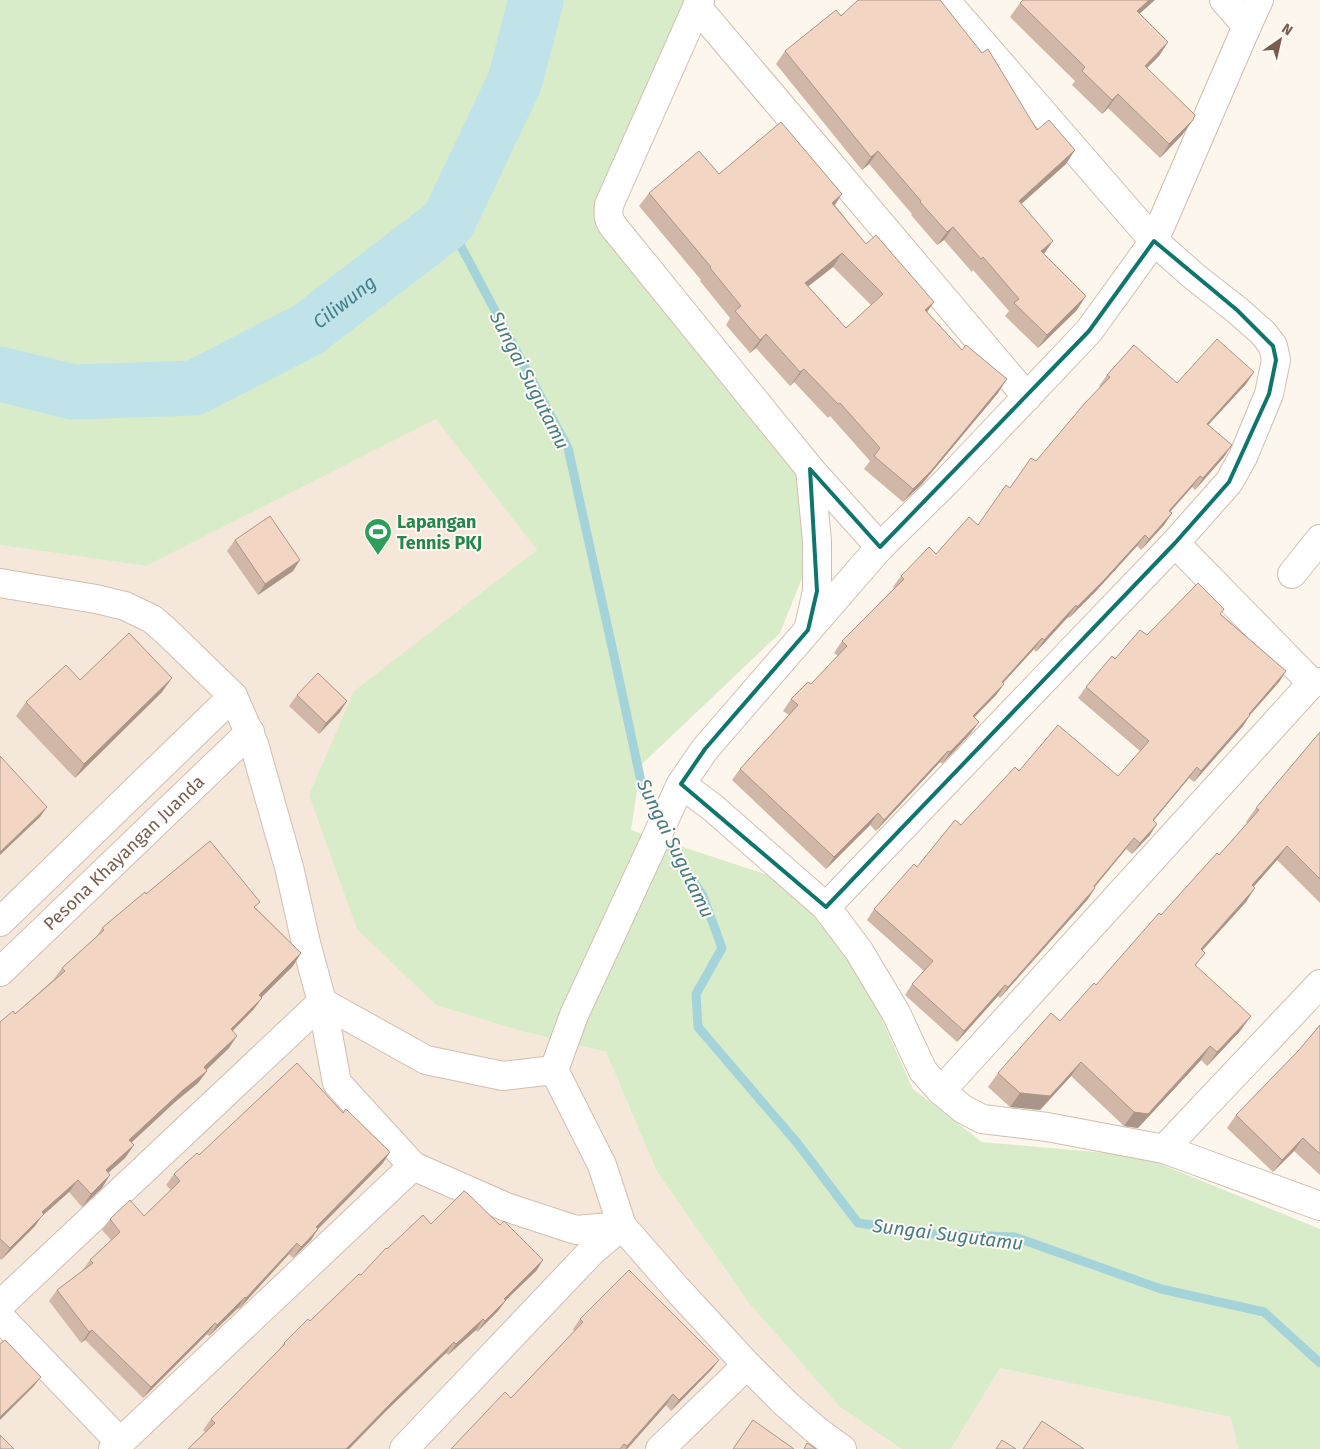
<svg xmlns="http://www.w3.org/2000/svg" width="1320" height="1449" font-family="'Fira Sans',sans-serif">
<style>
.residential{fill:#f5e8da}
.green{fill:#d8ecc9}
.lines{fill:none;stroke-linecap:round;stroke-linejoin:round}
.stream{stroke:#a5d3da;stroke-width:9}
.river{stroke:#bfe3e8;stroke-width:55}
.minor-casing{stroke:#d1beb0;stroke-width:30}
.minor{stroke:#fff;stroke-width:28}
.wall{fill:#d1b7a8;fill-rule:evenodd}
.shaded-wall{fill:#aa9588}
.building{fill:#f3d5c3;stroke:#aa9588;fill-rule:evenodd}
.marked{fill:none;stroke:#0f766e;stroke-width:4;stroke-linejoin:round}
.labels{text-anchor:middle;stroke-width:4;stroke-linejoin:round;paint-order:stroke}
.leisure-label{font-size:18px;font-weight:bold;fill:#27864d;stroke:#fffaf3;text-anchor:start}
.street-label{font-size:18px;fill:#7a5c4d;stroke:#fffaf3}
.water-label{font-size:19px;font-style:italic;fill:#437c86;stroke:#fffaf3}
</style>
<rect width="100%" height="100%" fill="#fdf6ec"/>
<path class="residential" d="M436 418 537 550 354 692 525 1032 606 1052 657 1172 749 1303 840 1407 900 1449H0V545L146 566Z
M1000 1368 1232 1417 1238 1449H951Z"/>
<path class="green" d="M0 0H695L596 223 794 436 815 546 780 633 641 765 631 830 783 880 861 972 913 1089 982 1142 1141 1156 1320 1229V1449H1238L1231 1417 1000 1368 951 1449H901L840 1407 749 1303 657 1172 606 1052 525 1032 436 1005 357 929 309 795 354 691 537 550 436 419 146 566 0 545Z"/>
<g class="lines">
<path class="stream" d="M448 222 568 448 616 665 642 786 658 819
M665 833 673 849 703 896 722 948 696 994 698 1027 798 1144 858 1223 935 1234 1015 1237 1161 1289 1264 1312 1320 1363"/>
<path class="river" id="s1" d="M0 374 73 392 194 388 307 330 448 222 515 81 536 0"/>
<defs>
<g id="minor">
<path d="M700 0 609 205C608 214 608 219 613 226L810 469 880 547"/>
<path d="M1224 0 1247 26"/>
<path d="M697 7 1027 397"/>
<path d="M1175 543 1312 683 1320 682"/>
<path d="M1292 574 1320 539"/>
<path d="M0 583 96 599 125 606 152 619 165 630 233 696 254 744 289 867 306 943 322 1002 337 1083 413 1166 506 1207 576 1230 622 1226"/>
<path d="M809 626 817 591V541L810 469"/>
<path d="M681 784 712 807 826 907 859 951 896 1013 923 1071 941 1091 963 1109 982 1119 1047 1127 1164 1149 1320 1206"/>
<path d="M826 907 1175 543 1229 482 1243 457 1269 394 1276 360 1273 346 1263 333 1237 310 1196 278 1154 241 945 0"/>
<path d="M0 922 233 696"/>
<path id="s2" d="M0 972 250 732"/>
<path d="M322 1002 426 1060 503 1076 554 1070"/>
<path d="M941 1091 1312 683"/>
<path d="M1164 1149 1320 984"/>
<path d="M0 1305 322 1002"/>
<path d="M0 1317 120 1442"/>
<path d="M113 1449 413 1166"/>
<path d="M404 1449 592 1251 622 1226"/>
<path d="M660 1449 747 1365"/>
<path d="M842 1449 816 1430 785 1403 747 1365 677 1289 622 1226 602 1165 554 1070 574 1015 681 784 705 749 880 547 946 482 1089 331 1154 241 1247 26 1259 0"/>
</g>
</defs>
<use href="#minor" class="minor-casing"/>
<use href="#minor" class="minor"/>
</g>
<path class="wall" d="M1020 3 1140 14 1168 42 1159 56 1147 68 1183 134 1160 158 1108 108 1102 114 1072 85 1075 81 1010 17Z
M841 16 1037 130 1075 150 1066 164 1021 204 1044 254 1077 310 1038 348 1005 316 1009 311 973 270 972 272 944 240 937 245 911 215 912 214 869 164 862 170 776 64 785 51Z
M719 174 835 205 866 244 934 302 927 312 998 393 921 485 903 502 864 469 870 461 830 416 828 418 794 382 790 386 756 348 750 353 726 325 730 318 700 281 701 280 639 206 649 193ZM833 267 871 305 846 328 808 286Z
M1254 372 1246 384 1208 425 1224 457 1195 490 1192 487 1170 512 1172 513 1164 525 1141 550 1137 546 1096 591 1069 618 1068 617 1036 652 1034 649 1003 683 1004 684 996 695 974 717 971 733 942 764 940 762 876 831 870 825 826 869 732 780 740 769 789 715 783 711 791 699 811 684 838 656 834 653 842 641 894 588 893 587 901 576 936 554 978 525 1036 461 1100 387 1099 386 1107 375 1177 383Z
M235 540 293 571 258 595 227 551Z
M1221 614 1286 671 1279 682 1250 715 1243 726 1194 782 1189 778 1153 821 1150 835 1132 854 1126 849 1095 887V888L1088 899 1000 998 998 996 957 1042 905 995 912 984 924 971 867 920 874 909 917 867 1019 771 1118 776 1140 751 1078 698 1086 687 1115 659 1147 635Z
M80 680 162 692 75 778 16 716 26 702Z
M297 695 340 712 319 734 289 706Z
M1320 732V903L1277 860 1254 886 1246 902 1202 950 1196 966 1241 1030 1207 1066 1201 1060 1138 1128 1124 1126 1071 1076 1040 1110 1010 1107 988 1087 998 1073 1060 1021 1096 985 1161 915 1219 855 1247 823 1246 822 1256 808Z
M146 894 256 908 301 953 293 966 261 997 262 998 253 1010 233 1031 229 1048 206 1070 207 1071 198 1083 175 1102 131 1143 134 1145 125 1158 108 1173 102 1188 82 1207 69 1192 41 1217 35 1226 1 1260 0 1259V1022L15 1014 53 980 62 968 96 937 102 928Z
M1320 1025V1175L1294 1151 1273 1172 1227 1128 1236 1115 1299 1050Z
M199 1155 383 1163 318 1229 311 1240 293 1258 289 1254 239 1309 238 1308 209 1336 207 1334 143 1398 85 1340 81 1343 49 1301 57 1290 82 1271 90 1260 111 1240 102 1230 110 1219 144 1216 171 1190 166 1185 174 1174Z
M431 1224 500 1225 543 1260 536 1271 506 1300 498 1311 477 1332 476 1330 448 1355 446 1353 385 1412 349 1449H188L205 1432 203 1430 211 1419 277 1352 284 1343 310 1321 361 1275 387 1249Z
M580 1319 719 1360 711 1370 671 1411 666 1405 627 1449H451L511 1398 574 1331 573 1329Z"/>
<path class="shaded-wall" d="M1149 0H1155L1127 25 1137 11Z
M1168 42 1159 56 1135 80 1145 66Z
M1118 94 1108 108 1102 114 1112 100Z
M1193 120 1183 134 1160 158 1169 144Z
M1075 150 1066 164 1010 214 1019 201Z
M878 151 869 164 862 170 871 157Z
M842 194 833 208 832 203Z
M953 227 944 240 937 245 947 232Z
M1053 241 1044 254 1032 265 1041 251Z
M842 253 833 267 796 296 805 283Z
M1086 296 1077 310 1038 348 1047 335Z
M934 302 925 315V310Z
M766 334 756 348 750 353 760 340Z
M804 369 794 382 790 386 800 372Z
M1254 372 1246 384 1199 435 1207 424Z
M1007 379 998 393 921 485 903 502 913 489Z
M1232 445 1224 457 1195 490 1203 478Z
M1200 476 1192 487 1161 522 1169 511Z
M1172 513 1164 525 1141 550 1149 539Z
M1145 535 1137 546 1096 591 1069 618 1077 607Z
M300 560 293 571 258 595 265 584Z
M1076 605 1068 617 1036 652 1044 640Z
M1042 638 1034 649 994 693 1002 682Z
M1286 671 1279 682 1241 725 1249 714Z
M172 678 162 692 75 778 84 764Z
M1004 684 996 695 965 727 973 716Z
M347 701 340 712 319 734 326 723Z
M1250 715 1243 726 1194 782 1201 771Z
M979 722 971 733 942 764 950 752Z
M948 751 940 762 876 831 884 820Z
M1197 767 1189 778 1145 831 1153 820Z
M47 807 40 817 0 855V852Z
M878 813 870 825 826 869 834 857Z
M1157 824 1150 835 1132 854 1140 843Z
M1134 838 1126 849 1086 897 1094 886Z
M1287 846 1277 860 1243 899 1252 885Z
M1095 888 1088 899 1000 998 1008 987Z
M1255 888 1246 902 1191 963 1201 949Z
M301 953 293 966 251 1008 259 995Z
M1005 985 998 996 957 1042 964 1031Z
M262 998 253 1010 222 1041 231 1029Z
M1251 1016 1241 1030 1207 1066 1217 1052Z
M237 1036 229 1048 196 1080 204 1067Z
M1210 1046 1201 1060 1138 1128 1124 1126 1134 1112Z
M1081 1062 1071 1076 1040 1110 1010 1107 1020 1093Z
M207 1071 198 1083 175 1102 120 1153 129 1140 183 1090Z
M1303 1138 1294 1151 1273 1172 1282 1160Z
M134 1145 125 1158 97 1183 106 1170Z
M390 1152 383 1163 309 1238 316 1227Z
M110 1175 102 1188 82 1207 91 1194Z
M78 1180 69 1192 41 1217 35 1226 1 1260 10 1248 42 1212Z
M318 1229 311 1240 293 1258 301 1247Z
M297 1243 289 1254 239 1309 246 1298Z
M543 1260 536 1271 506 1300 498 1311 477 1332 485 1321 504 1299Z
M245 1297 238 1308 209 1336 217 1325Z
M483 1319 476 1330 448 1355 456 1344Z
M215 1323 207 1334 143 1398 151 1387Z
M92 1330 85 1340 81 1343 89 1332Z
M454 1342 446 1353 385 1412 349 1449H346L393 1401Z
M719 1360 711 1370 671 1411 679 1400Z
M41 1377 34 1386 0 1420V1417Z
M673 1394 666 1405 627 1449H625Z"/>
<path class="building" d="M858 0H940L982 53 988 49 1037 130 1049 120 1075 150 1019 201 1053 241 1041 251 1086 296 1047 335 1014 303 1019 299 983 257 981 259 953 227 947 232 920 202 921 201 878 151 871 157 785 51 836 10 841 16Z
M1023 0H1149L1137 11 1168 42 1145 66 1195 115 1193 120 1169 144 1118 94 1112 100 1082 71 1085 67 1020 3Z
M781 122 842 194 832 203 866 244 876 235 934 302 925 310 962 350 966 345 1007 379 931 471 913 489 874 456 880 448 840 403 838 404 804 369 800 372 766 334 760 340 735 311 741 306 710 268 711 267 649 193 699 151 719 174ZM842 253 883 294 846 328 805 283Z
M1217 339 1254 372 1207 424 1232 445 1203 478 1200 476 1169 511 1172 513 1149 539 1145 535 1104 580 1077 607 1076 605 1044 640 1042 638 1002 682 1004 684 973 716 979 722 950 752 948 751 884 820 878 813 834 857 740 769 798 705 791 699 808 682 811 684 847 646 842 641 904 579 901 576 929 547 936 554 969 517 978 525 1006 485 1010 488 1031 458 1036 461 1085 403 1110 377 1107 375 1134 345 1177 383Z
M270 516 300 560 265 584 235 540Z
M1198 583 1224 609 1220 614 1286 671 1249 714 1250 715 1201 771 1197 767 1153 820 1157 824 1140 843 1134 838 1094 886 1095 888 1008 987 1005 985 964 1031 912 984 933 961 874 909 914 864 917 867 955 820 961 825 1015 767 1019 771 1058 725 1118 776 1149 741 1086 687 1112 656 1115 659 1140 630 1147 635Z
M129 633 172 678 84 764 26 702 66 665 80 680Z
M318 673 347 701 326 723 297 695Z
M1320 732V879L1287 846 1252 885 1255 888 1201 949 1205 953 1195 965 1251 1016 1217 1052 1210 1046 1148 1114 1134 1112 1081 1062 1050 1096 1020 1093 998 1073 1051 1013 1060 1021 1094 983 1096 985 1159 913 1161 915 1217 853 1219 855 1259 810 1256 808Z
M0 756 47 807 0 852Z
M210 841 260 902 254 907 301 953 259 995 262 998 231 1029 237 1036 204 1067 207 1071 183 1090 129 1140 134 1145 106 1170 110 1175 91 1194 78 1180 42 1212 44 1214 10 1248 0 1239V1022L13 1011 15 1014 65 971 62 968 104 930 102 928 145 892 146 894Z
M1320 1025V1154L1303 1138 1282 1160 1236 1115 1299 1050Z
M297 1063 343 1113 346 1109 390 1152 316 1227 318 1229 309 1239 301 1247 297 1243 246 1298 245 1297 217 1325 215 1323 151 1387 92 1330 89 1332 57 1290 93 1263 90 1260 120 1232 110 1219 130 1200 144 1216 180 1181 174 1174 197 1153 199 1155Z
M464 1191 467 1193 500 1225 504 1221 543 1260 504 1299 506 1300 485 1321 483 1319 456 1344 454 1342 393 1401 346 1449H188L215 1423 211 1419 285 1344 284 1343 308 1319 310 1321 359 1274 361 1275 386 1248 387 1249 423 1215 431 1224Z
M629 1270 719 1360 679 1400 673 1394 627 1446 624 1444 620 1449H451L505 1392 511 1398 583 1322 580 1319Z
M5 1340 41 1377 0 1417V1344Z
M753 1420 794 1449H733Z
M1042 1421 1084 1449H1023Z
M0 1435 14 1449H0Z
M1002 1440 1016 1449H996Z
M807 1443 816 1449H804Z"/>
<path class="marked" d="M1154 241 1237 310 1273 346 1276 360 1269 394 1229 482 1175 543 826 907 681 784 705 749 808 630 817 591 810 469 880 547 1089 331Z"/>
<defs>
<symbol id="stadium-pin" viewBox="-11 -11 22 30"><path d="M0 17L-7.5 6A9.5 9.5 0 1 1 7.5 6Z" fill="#2e9e5b" stroke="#fffaf3"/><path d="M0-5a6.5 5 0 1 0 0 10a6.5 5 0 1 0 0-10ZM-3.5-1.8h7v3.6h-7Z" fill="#fff"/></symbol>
</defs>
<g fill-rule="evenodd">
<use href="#stadium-pin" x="362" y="516" width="32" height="43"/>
</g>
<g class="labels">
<g class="leisure-label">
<text x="397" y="528">Lapangan<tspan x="397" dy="21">Tennis PKJ</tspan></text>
</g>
<g class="street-label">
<text dy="6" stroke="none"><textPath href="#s2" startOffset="172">Pesona Khayangan Juanda</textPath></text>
</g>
<g class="water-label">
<text dy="7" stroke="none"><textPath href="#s1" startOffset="370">Ciliwung</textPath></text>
<text transform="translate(530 380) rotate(63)" y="7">Sungai Sugutamu</text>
<text transform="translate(676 848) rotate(64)" y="7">Sungai Sugutamu</text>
<text transform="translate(948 1234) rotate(7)" y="7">Sungai Sugutamu</text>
</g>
</g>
<g transform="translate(1280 40) rotate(34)" stroke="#fffaf3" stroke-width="4" paint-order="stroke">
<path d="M0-4L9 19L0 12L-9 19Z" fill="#7a5c4d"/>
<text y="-8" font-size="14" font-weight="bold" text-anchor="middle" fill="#7a5c4d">N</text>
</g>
</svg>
